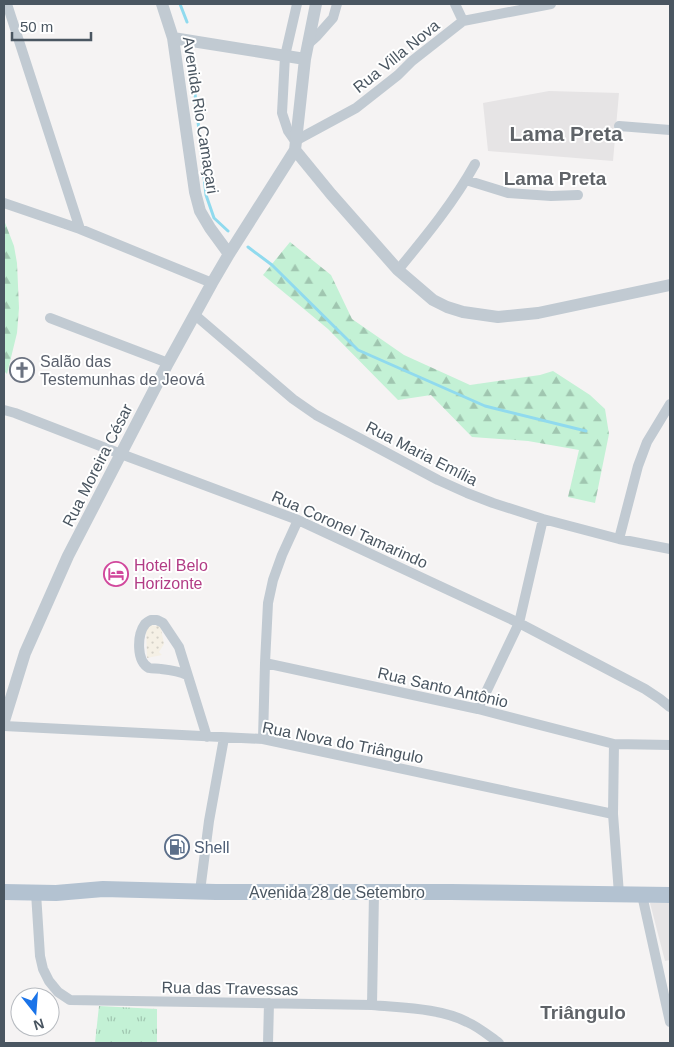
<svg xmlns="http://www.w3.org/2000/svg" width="674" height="1047" font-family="Helvetica,sans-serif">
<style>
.education{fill:#e6e4e5}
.forest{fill:url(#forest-firs)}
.sand{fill:url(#sand-dots)}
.park{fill:url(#park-tufts)}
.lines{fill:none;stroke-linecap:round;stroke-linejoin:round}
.stream{stroke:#90daee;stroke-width:3}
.minor{stroke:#c1cad2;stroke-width:10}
.tertiary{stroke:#c1cad2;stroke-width:12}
.primary{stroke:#b3c2d1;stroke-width:16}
.labels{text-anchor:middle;stroke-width:4;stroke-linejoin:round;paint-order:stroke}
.street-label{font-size:16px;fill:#4a5661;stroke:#fff}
.worship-label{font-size:16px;fill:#5b616d;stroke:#fff;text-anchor:start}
.hotel-label{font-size:16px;fill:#b23c85;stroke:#fff;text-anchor:start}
.service-label{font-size:16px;fill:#4e5e75;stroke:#fff;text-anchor:start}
.quarter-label{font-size:19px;font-weight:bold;fill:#5f6368;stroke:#fff}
.district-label{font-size:21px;font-weight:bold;fill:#5f6368;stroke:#fff}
</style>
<defs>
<pattern id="forest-firs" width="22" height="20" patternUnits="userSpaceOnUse" patternTransform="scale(1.25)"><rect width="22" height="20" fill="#c3f1d5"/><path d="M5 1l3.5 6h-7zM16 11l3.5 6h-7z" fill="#a0c6b0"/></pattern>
<pattern id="sand-dots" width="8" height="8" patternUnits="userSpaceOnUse" patternTransform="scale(1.25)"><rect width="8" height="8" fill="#f5f0e5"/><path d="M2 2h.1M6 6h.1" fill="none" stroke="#d4d0c7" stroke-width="1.8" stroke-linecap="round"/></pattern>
<pattern id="park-tufts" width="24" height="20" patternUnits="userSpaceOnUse" patternTransform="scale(1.25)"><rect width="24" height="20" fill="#c3f1d5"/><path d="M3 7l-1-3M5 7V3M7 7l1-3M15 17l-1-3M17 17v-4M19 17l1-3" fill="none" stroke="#a0c6b0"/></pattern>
</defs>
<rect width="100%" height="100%" fill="#f5f3f3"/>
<path class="education" d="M549 91 619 93 613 161 488 151 483 103Z
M650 903H670V960L665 961Z"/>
<path class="forest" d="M4 220 14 246 17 263 19 308 17 333 7 374 4 371Z
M290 242 331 275 352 319 404 355 470 385 540 375 553 371 590 395 605 409 609 434 595 503 568 497 579 450 528 441 472 437 431 395 398 400 328 329 263 275Z"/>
<path class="sand" d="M149 624 155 626 159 624 161 628 164 644 159 652 162 655 147 658 146 628Z"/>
<path class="park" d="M99 1006 157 1009V1043H95Z"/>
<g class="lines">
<path class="stream" d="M180 4 187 22
M191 57 206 195 214 218 228 231
M248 247 272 265 358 350 485 406 586 431"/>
<path class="minor" d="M7 4 80 229
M297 4 285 56 282 113 288 131 295 141 356 108 398 75 412 61 463 21 551 4
M455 4 463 21
M307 45 317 36 333 18 337 4
M619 126 670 130
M466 180 508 193 551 196 578 195
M4 203 80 229 212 283
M398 270C426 236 454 202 475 164
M195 315 293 399 316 415 438 480 467 493 493 503 543 519 619 539 670 549
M50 318 168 363
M4 410 15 413 121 454 298 520 519 623 645 689 660 699 670 707
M619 539 638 466 647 442 670 404
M265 663 478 709 614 744 670 745
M187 675C179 671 170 670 161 669 157 668 153 669 149 668 136 661 137 635 145 624 145 624 150 620 151 620H157L163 623 179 647 207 737
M478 709 519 623 543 519
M4 726 263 739 613 814
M263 739 265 663 268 603 273 580 282 555 298 520
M614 744 613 814 619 894
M200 891 209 821 224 738
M36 893 40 956 43 969 49 981 58 992 70 1000 372 1005C402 1008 440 1008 467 1022 479 1027 489 1036 499 1043
M642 895 670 1022
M372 1005 374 893
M268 1043 269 1003"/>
<path class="tertiary" d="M162 4 173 38 195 192 200 211 210 228 229 254
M173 38 305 59
M295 150 331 194 398 270 433 300 447 307 463 312 498 317 538 313 670 285
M4 721 25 653 68 556 168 363 212 283 229 254 295 150 305 59 316 4"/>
<path class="primary" d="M4 892 56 893 103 889 216 892H451L670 895"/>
</g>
<defs>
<symbol id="church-ring" viewBox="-11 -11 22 22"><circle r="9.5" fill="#fff" stroke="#6b7280" stroke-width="1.5"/><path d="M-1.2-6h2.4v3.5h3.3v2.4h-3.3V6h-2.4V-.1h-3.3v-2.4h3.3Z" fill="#6b7280"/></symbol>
<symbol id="hotel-ring" viewBox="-11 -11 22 22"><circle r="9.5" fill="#fff" stroke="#d1479c" stroke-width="1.5"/><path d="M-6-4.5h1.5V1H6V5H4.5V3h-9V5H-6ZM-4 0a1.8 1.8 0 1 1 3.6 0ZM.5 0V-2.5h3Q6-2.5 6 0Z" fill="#d1479c"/></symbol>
<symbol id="fuel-ring" viewBox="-11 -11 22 22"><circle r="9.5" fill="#fff" stroke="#5c6f8a" stroke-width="1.5"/><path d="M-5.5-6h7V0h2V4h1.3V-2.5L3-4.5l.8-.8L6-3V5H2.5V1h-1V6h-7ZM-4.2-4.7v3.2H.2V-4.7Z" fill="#5c6f8a"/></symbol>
</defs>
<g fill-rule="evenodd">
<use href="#church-ring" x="8" y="356" width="28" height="28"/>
<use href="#hotel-ring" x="102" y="560" width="28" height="28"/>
<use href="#fuel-ring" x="163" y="833" width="28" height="28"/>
</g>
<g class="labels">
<g class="street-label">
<text transform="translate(396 56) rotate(-39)" y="6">Rua Villa Nova</text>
<text transform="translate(201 115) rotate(81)" y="6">Avenida Rio Camaçari</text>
<text transform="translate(422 453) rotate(27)" y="6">Rua Maria Emília</text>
<text transform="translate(97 465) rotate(-63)" y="6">Rua Moreira César</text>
<text transform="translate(350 529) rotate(24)" y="6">Rua Coronel Tamarindo</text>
<text transform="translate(443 687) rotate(13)" y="6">Rua Santo Antônio</text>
<text transform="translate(343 742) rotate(11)" y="6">Rua Nova do Triângulo</text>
<text x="337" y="898">Avenida 28 de Setembro</text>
<text transform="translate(230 988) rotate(1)" y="6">Rua das Travessas</text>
</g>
<g class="worship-label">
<text x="40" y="367">Salão das<tspan x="40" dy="18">Testemunhas de Jeová</tspan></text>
</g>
<g class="hotel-label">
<text x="134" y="571">Hotel Belo<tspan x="134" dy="18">Horizonte</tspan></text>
</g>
<g class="service-label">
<text x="194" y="853">Shell</text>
</g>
<g class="quarter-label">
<text x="555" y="185">Lama Preta</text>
<text x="583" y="1019">Triângulo</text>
</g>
<g class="district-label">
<text x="566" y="141">Lama Preta</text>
</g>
</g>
<rect width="674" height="1047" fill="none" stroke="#4a5661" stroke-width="10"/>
<g transform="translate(35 1012) rotate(163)"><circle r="24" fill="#ffffff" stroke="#b7bbc0"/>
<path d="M0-4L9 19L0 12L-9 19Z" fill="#1a73e8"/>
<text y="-8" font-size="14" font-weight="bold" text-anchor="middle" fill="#4a5661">N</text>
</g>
<path d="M12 32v8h79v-8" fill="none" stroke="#4a5661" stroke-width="2.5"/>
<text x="20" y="32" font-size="15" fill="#4a5661" stroke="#ffffff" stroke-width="4" paint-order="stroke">50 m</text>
</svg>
